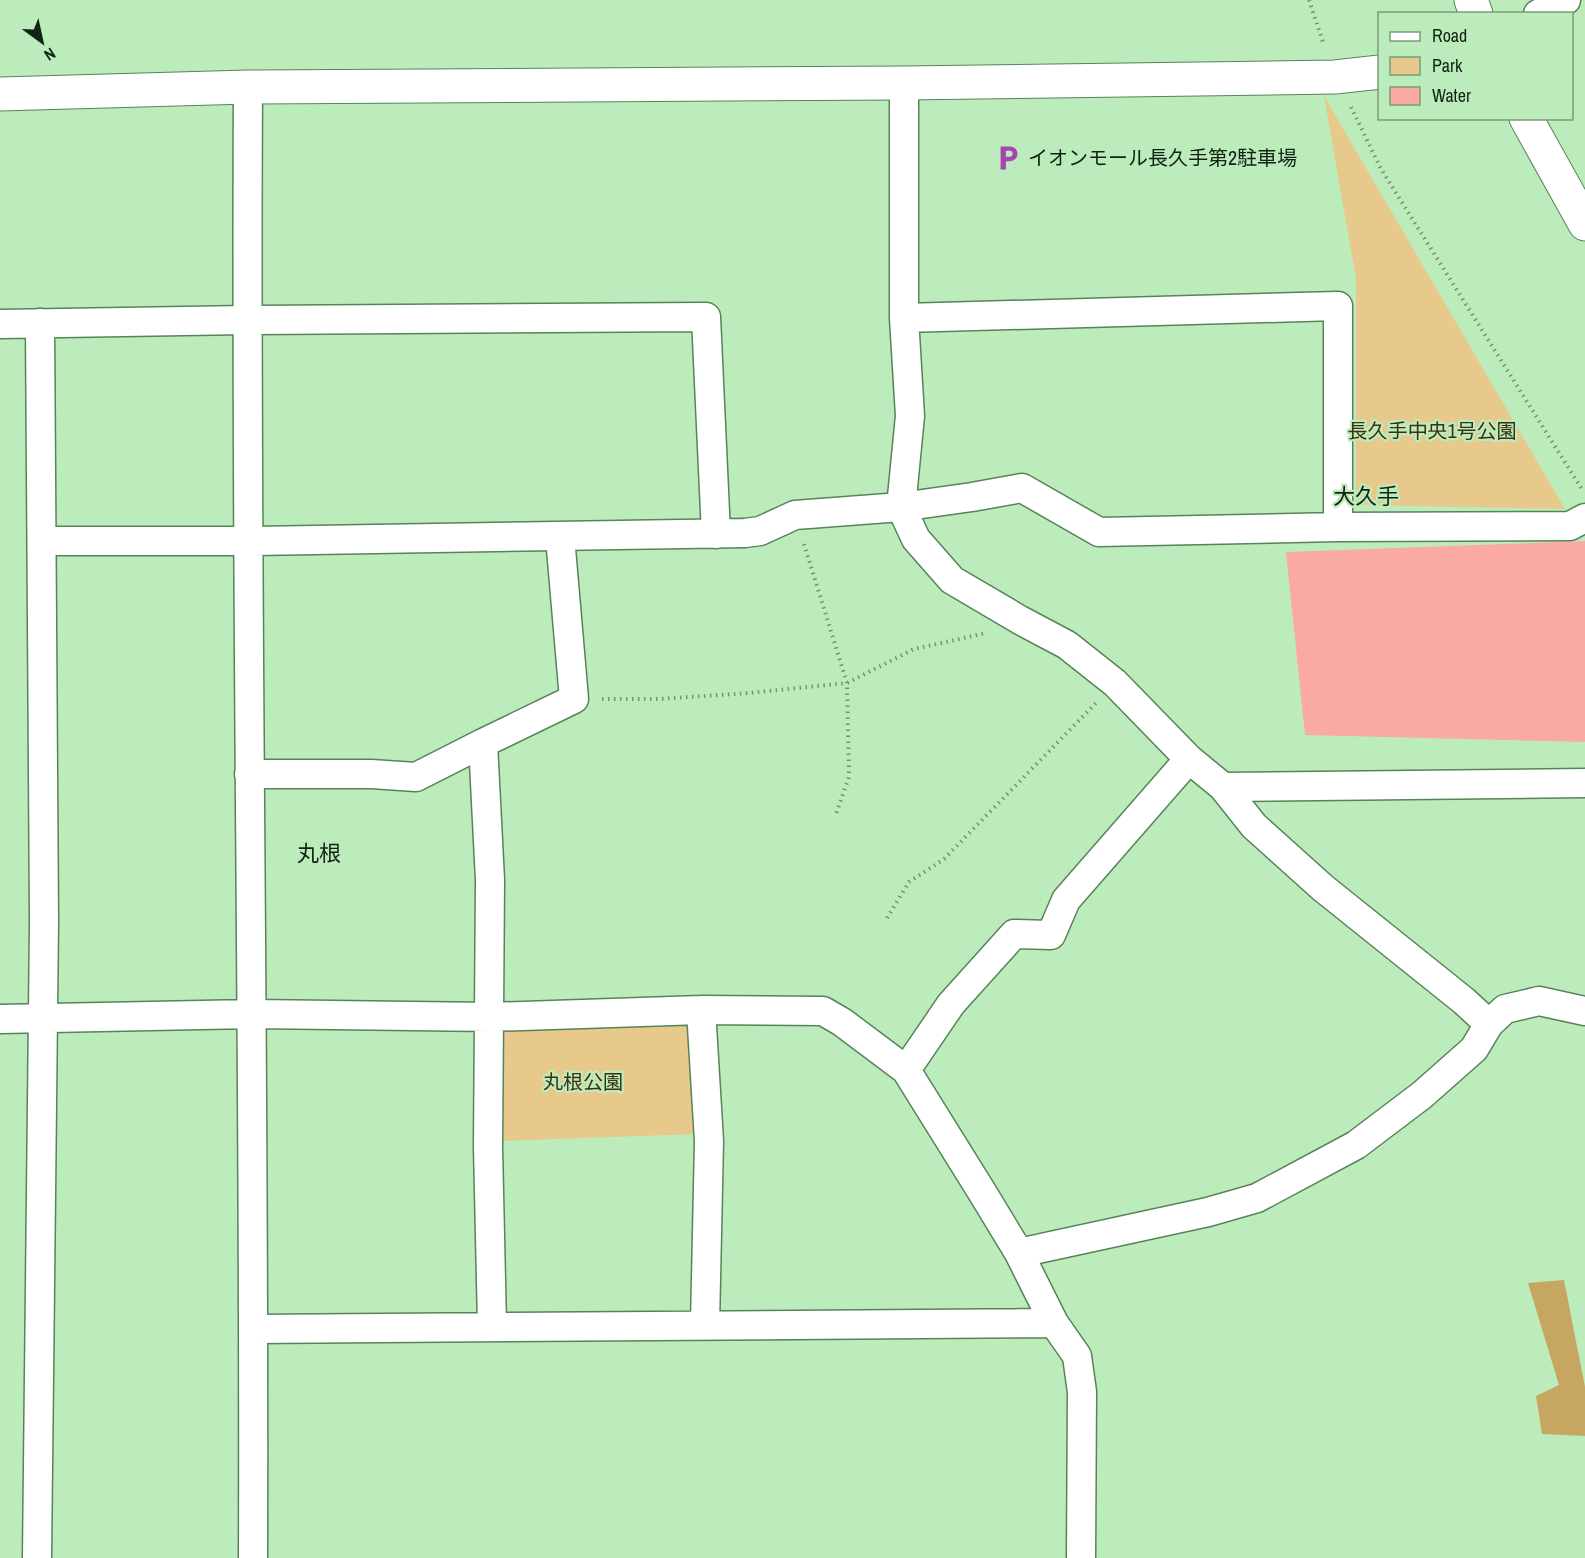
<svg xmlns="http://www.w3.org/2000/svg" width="1585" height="1558" font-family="'Archivo Narrow','Noto Sans JP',sans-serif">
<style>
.green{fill:#e7c98c}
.forest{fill:#c6a661}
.water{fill:#faa9a3}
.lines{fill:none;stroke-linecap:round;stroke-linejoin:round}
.minor-casing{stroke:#578358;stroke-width:31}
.tertiary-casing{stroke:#578358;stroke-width:35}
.path{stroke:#729572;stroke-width:4;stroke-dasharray:1.5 4.5;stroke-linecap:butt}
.minor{stroke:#fff;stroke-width:28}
.tertiary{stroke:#fff;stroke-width:33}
.labels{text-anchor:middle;stroke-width:4.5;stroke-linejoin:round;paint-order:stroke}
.poi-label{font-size:20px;fill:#112312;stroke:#bdecbc;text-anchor:start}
.park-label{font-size:20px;fill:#3d2f10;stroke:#bdecbc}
.quarter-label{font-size:22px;fill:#112312;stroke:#bdecbc}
</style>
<rect width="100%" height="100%" fill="#bdecbc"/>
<path class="green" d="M1324 96 1565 509 1356 505V279Z
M696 1023 698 1134 502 1141 501 1026Z"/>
<path class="forest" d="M1564 1280 1585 1387V1436L1542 1434 1536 1396 1559 1385 1528 1283Z"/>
<path class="water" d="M1585 541V742L1305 735 1286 552Z"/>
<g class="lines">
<defs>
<path id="minor" d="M1538 14 1566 0
M904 83V318L910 416 901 507 916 539 952 580 1020 620 1067 645 1115 683 1189 759 1223 787 1254 826 1323 888 1464 1001 1489 1024
M248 87C245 577 255 1067 253 1558
M904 318 1338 306V527
M0 324 246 320 706 317 716 534
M43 541H247L745 533 760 531 795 515 901 507 972 497 1022 488 1099 532 1338 527 1570 526 1585 518
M483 743 574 699 560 537
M249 774H371L416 777 483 743 490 880 488 1147 492 1326
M1223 787 1585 783
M701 1010 709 1141 705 1325
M0 1019 251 1014 490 1017 701 1010 823 1011 842 1022 906 1070 982 1192 1019 1253 1054 1323 1077 1356 1082 1392 1081 1558
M906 1070 951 1004 1014 934 1051 935 1066 900 1189 759
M1019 1253 1208 1212 1257 1198 1356 1145 1422 1095 1474 1049 1489 1024 1505 1009 1539 1001 1585 1011
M254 1329 1054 1323
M37 1558 44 922 40 323"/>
<path id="tertiary" d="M1471 0 1476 14
M0 94 248 87 904 83 1335 77 1380 72
M1526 118 1585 224"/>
</defs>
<use href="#minor" class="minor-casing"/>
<use href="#tertiary" class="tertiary-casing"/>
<path class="path" d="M1309 0 1324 45
M1351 107 1381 169 1583 491
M804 544 847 683 849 777 836 814
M602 699H658L749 693 847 683 914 649 986 633
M887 918 909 882 944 859 1096 703"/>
<use href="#minor" class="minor"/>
<use href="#tertiary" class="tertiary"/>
</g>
<defs>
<symbol id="parking-bare" viewBox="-9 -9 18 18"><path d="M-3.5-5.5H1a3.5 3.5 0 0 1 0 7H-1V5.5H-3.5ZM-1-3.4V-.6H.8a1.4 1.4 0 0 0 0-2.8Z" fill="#a645ad" stroke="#bdecbc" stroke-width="2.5" paint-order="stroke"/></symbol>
</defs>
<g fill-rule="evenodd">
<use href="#parking-bare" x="989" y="139" width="38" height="38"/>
</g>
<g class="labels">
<g class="poi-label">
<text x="1028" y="165">イオンモール長久手第2駐車場</text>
</g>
<g class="park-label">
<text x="1432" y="438">長久手中央1号公園</text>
<text x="583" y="1089">丸根公園</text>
</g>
<g class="quarter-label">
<text x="1366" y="504">大久手</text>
<text x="319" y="861">丸根</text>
</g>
</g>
<rect x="1378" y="12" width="195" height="108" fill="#bdecbc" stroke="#789c78" stroke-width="1.5"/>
<rect x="1390" y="32" width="30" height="9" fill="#ffffff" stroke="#789c78" stroke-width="1.5"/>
<text x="1432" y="42" font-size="18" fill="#112312">Road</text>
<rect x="1390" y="57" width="30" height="18" fill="#e7c98c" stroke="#789c78" stroke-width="1.5"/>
<text x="1432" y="72" font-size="18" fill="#112312">Park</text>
<rect x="1390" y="87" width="30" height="18" fill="#faa9a3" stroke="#789c78" stroke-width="1.5"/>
<text x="1432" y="102" font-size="18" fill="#112312">Water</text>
<g transform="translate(42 42) rotate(147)" stroke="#bdecbc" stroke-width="4.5" paint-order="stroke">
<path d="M0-4.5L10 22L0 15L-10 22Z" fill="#112312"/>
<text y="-9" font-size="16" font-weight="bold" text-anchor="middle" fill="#112312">N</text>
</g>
</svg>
